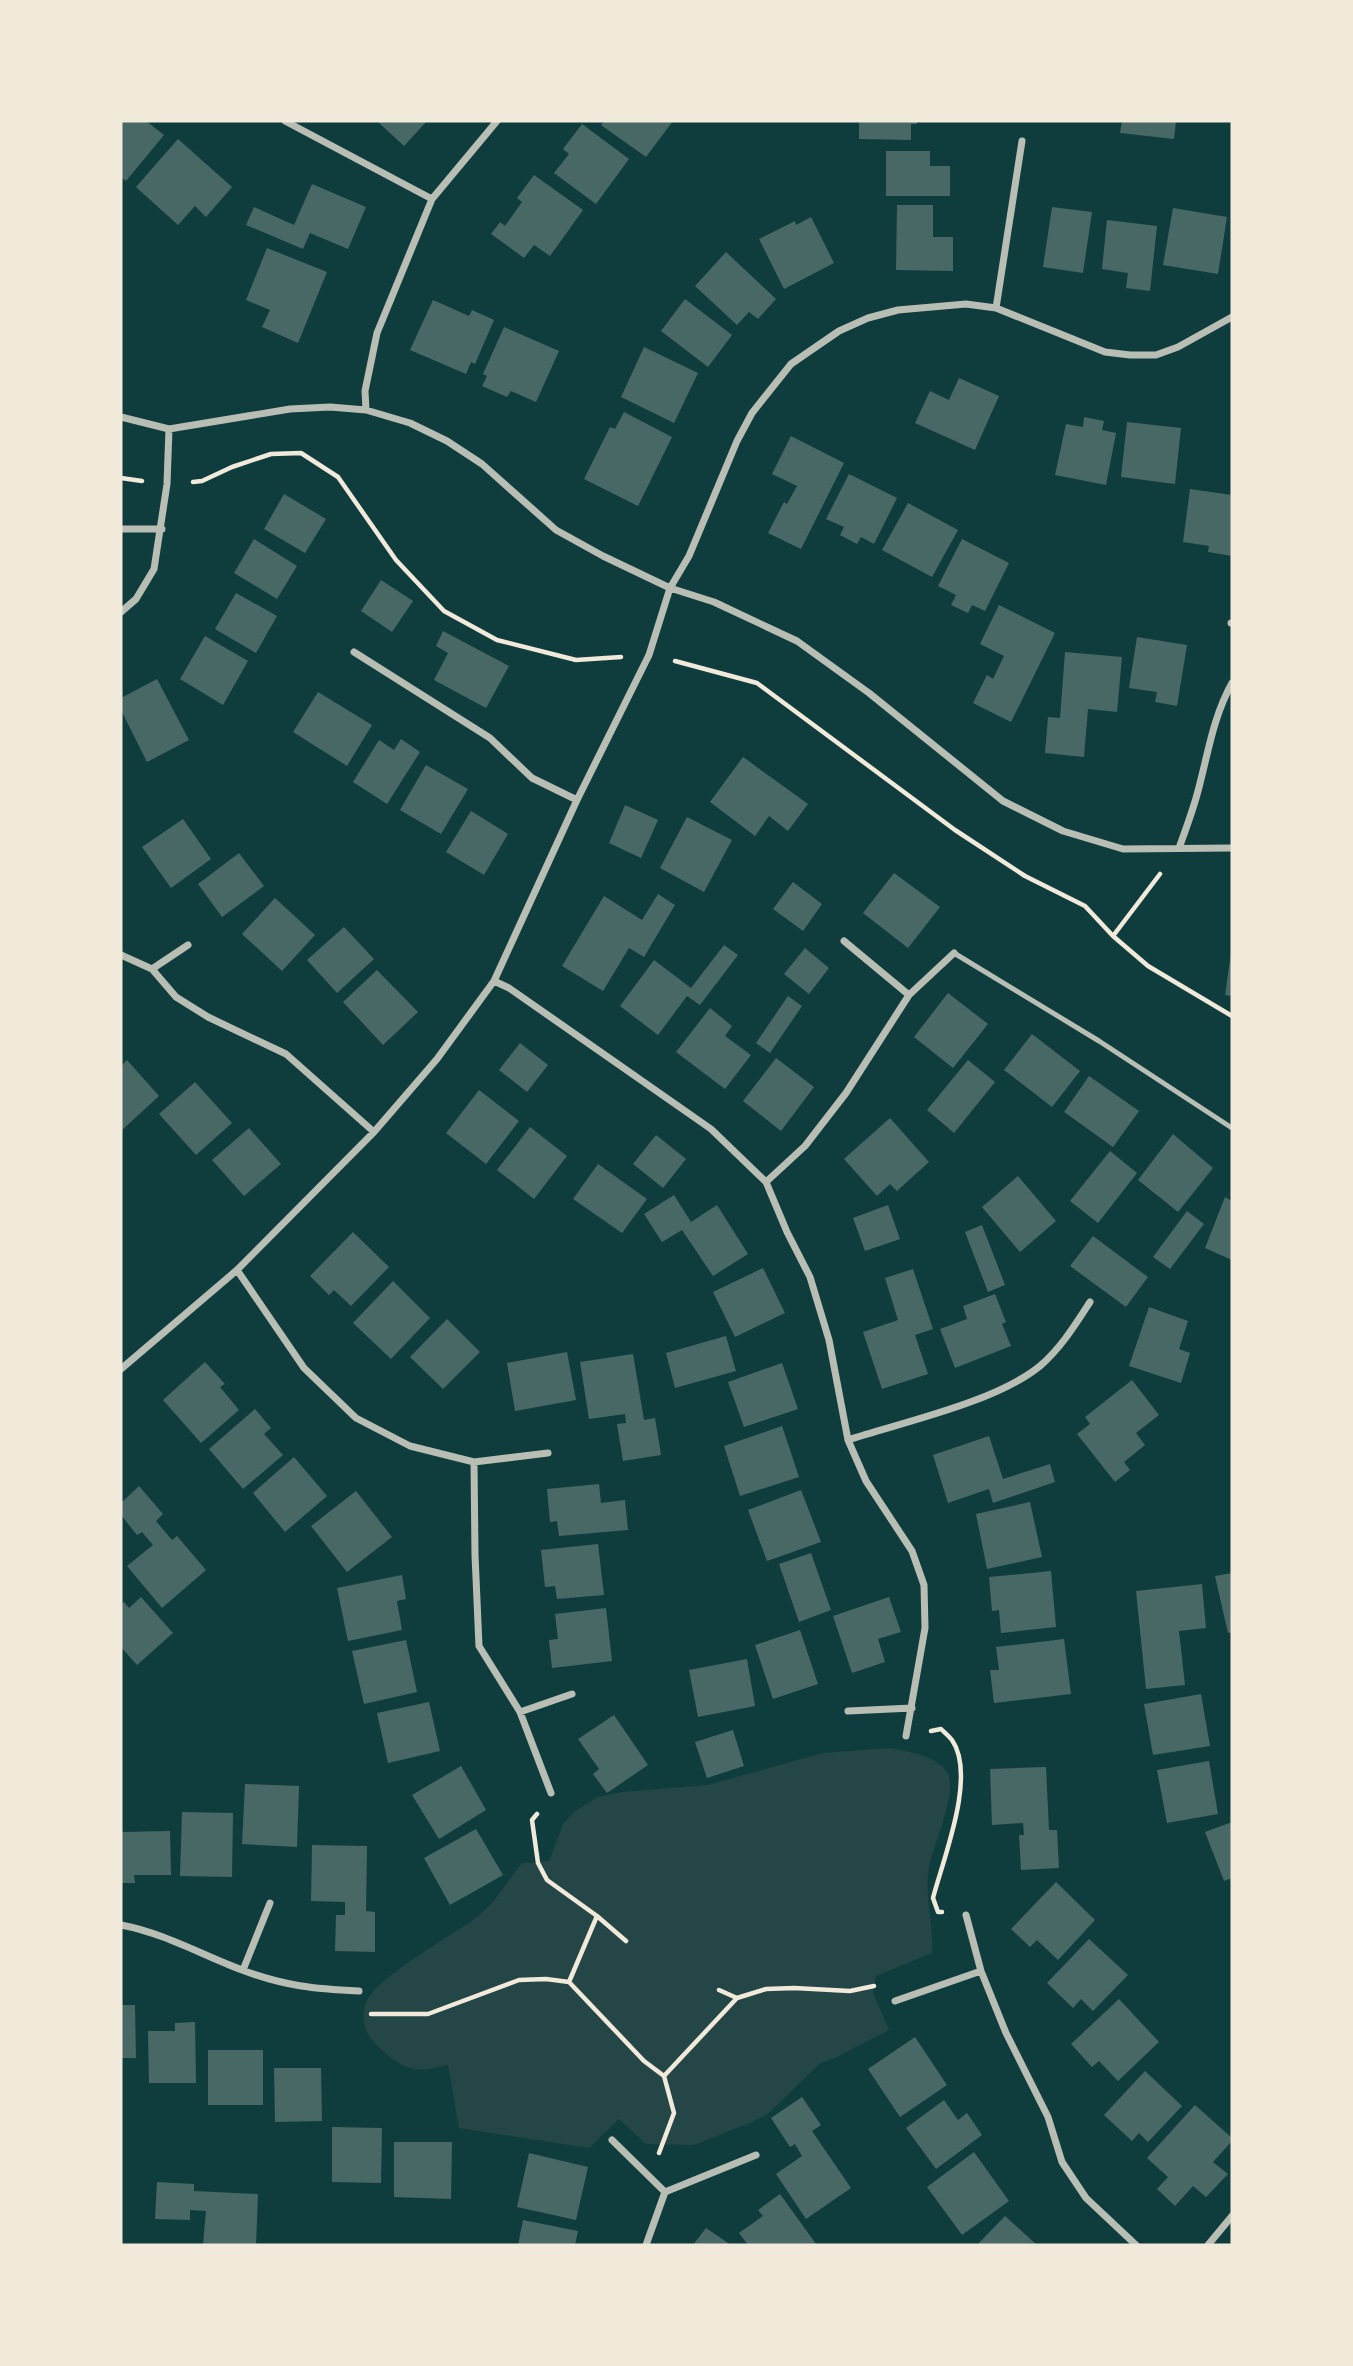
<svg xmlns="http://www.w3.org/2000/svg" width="1353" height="2366" font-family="'DM Sans',sans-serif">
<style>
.green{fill:#244646}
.building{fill:#486865}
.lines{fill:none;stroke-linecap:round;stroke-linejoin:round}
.path{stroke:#f1e9da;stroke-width:4.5}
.service{stroke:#b8beb3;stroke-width:5}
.minor{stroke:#b8beb3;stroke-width:7}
</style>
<rect width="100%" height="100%" fill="#0f3d3e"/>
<path class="green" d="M891 1748C909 1752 939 1756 948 1774 957 1792 935 1842 930 1862 923 1896 934 1920 932 1953L876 1976 873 1993 889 2030 839 2056 819 2064 769 2113 752 2122 694 2145 646 2144 619 2119 589 2148 459 2128 448 2065C417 2072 409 2073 384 2052 368 2039 358 2022 367 2001 378 1976 453 1935 477 1917 495 1904 508 1880 522 1863L549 1861 563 1824 575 1811 598 1797 622 1792 708 1785 823 1753Z"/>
<path class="building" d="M121 121H146L164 135 126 181 121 177Z
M377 121H427L404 146Z
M604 121H673L646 157 601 125Z
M859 121H917V124H911V140L859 139Z
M1122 121H1176L1174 139 1120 133Z
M582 124 629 159 596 204 554 173 569 154 563 149Z
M178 139 232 187 206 217 195 206 178 225 136 187Z
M886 151H930V166H950V196H886Z
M534 175 583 210 550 256 534 245 524 258 491 234 500 222 505 226 522 202 517 198Z
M312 184 366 207 348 249 310 233 303 249 246 225 254 207 294 225Z
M897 205H933V237H953V271L896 270Z
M1052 207 1092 212 1083 273 1043 267Z
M1173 208 1227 217 1218 274 1163 265Z
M811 217 834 263 784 289 759 239 795 221 796 225Z
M1107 220 1157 226 1150 291 1126 288 1128 273 1102 269Z
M267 248 327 272 298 343 262 327 270 310 246 300Z
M726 252 776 299 758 319 749 312 737 325 695 286Z
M685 299 732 335 708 367 661 331Z
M433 300 469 316 472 310 494 320 475 364 471 362 466 374 410 350Z
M504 327 559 351 536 402 511 391 507 397 482 386 487 376 483 374Z
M644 347 698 373 674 423 621 397Z
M959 378 999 396 975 450 915 423 930 391 949 400Z
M624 412 672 437 638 506 584 479 610 427 615 429Z
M1084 417 1104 421 1102 430 1116 433 1106 485 1055 475 1066 424 1083 427Z
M1127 422 1181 428 1175 484 1121 477Z
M791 436 844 463 801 549 768 533 784 502 787 504 797 486 772 474Z
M849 474 897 498 874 544 861 537 857 544 840 535 844 527 826 519Z
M1190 489 1232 495V556L1208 552 1209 546 1183 542Z
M284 494 326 519 305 553 264 529Z
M908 503 958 530 932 577 882 550Z
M254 539 297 566 277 599 234 573Z
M962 539 1009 563 985 611 972 605 968 613 951 605 956 595 938 586Z
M381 580 413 601 392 632 361 611Z
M236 593 277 616 256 653 215 629Z
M999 605 1055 633 1011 722 973 703 987 675 993 679 1004 656 980 644Z
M443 631 509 666 486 708 434 680 448 653 436 646Z
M205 636 248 661 223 705 180 679Z
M1137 637 1187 645 1177 706 1155 702 1157 692 1129 688Z
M1065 652 1122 657 1117 712 1088 709 1084 757 1045 753 1048 717 1060 718Z
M157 679 189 740 147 762 121 710V698Z
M318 692 372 725 347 766 293 732Z
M401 739 420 752 387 804 353 782 379 740 394 750Z
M743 757 808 804 788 831 769 816 755 836 710 802Z
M426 765 468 789 441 834 400 810Z
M625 805 658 820 641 858 609 843Z
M471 811 508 834 484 875 446 852Z
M687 817 732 840 704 892 660 868Z
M183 819 211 859 171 888 142 847Z
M239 853 264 886 222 917 198 884Z
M894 873 940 907 908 948 863 913Z
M793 882 822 904 803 931 773 909Z
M658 894 675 905 644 957 629 948 603 991 562 966 604 896 642 920Z
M275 898 315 935 282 971 242 934Z
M344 927 374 959 337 993 307 960Z
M724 945 738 955 700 1005 687 996 658 1035 620 1006 654 960 691 988Z
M805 948 829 968 809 994 784 974Z
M1231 953H1232V996L1225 995Z
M377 970 418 1012 383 1045 343 1002Z
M948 993 988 1024 953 1068 914 1037Z
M788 996 802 1006 770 1053 756 1043Z
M710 1008 732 1026 725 1036 751 1055 725 1089 676 1052Z
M1032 1034 1080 1071 1052 1107 1004 1070Z
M520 1043 548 1065 527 1092 499 1070Z
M776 1058 814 1087 781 1131 743 1101Z
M127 1060 159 1096 121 1131V1066Z
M968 1060 995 1082 954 1133 927 1110Z
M1089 1076 1139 1111 1113 1147 1064 1112Z
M195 1082 232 1123 196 1155 159 1114Z
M479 1090 519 1121 486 1164 446 1133Z
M890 1118 929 1162 897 1191 890 1184 877 1196 844 1159Z
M530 1127 567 1156 534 1199 497 1170Z
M249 1128 281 1164 244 1196 212 1160Z
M1173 1134 1213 1168 1178 1212 1138 1180Z
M656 1135 686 1159 663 1188 633 1164Z
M1110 1151 1137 1173 1098 1223 1070 1201Z
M598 1164 647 1199 622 1233 573 1199Z
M1018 1176 1056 1221 1020 1252 982 1207Z
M674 1195 691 1222 717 1205 748 1254 713 1276 682 1230 662 1242 644 1214Z
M1225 1197 1232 1201V1260L1205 1248Z
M888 1205 900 1239 865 1251 853 1218Z
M1187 1211 1204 1224 1170 1269 1153 1257Z
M982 1225 1005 1285 988 1292 965 1232Z
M353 1232 389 1267 351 1306 334 1290 329 1295 310 1276Z
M1093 1236 1148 1277 1126 1307 1070 1266Z
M763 1268 785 1313 735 1337 713 1292Z
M913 1269 933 1329 915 1335 928 1374 882 1389 863 1332 898 1320 885 1278Z
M393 1281 430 1318 391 1359 353 1323Z
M995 1294 1006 1322 1002 1324 1011 1346 955 1368 940 1329 967 1319 963 1306Z
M1149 1307 1188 1321 1179 1349 1190 1353 1181 1383 1129 1366Z
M447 1319 480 1352 443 1389 410 1357Z
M726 1336 736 1371 675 1388 666 1353Z
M567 1352 576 1400 515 1411 507 1363Z
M633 1354 644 1420 655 1418 661 1455 623 1461 617 1424 626 1423 625 1414 589 1419 580 1362Z
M205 1362 225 1384 220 1387 239 1410 201 1443 163 1400Z
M782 1363 798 1409 744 1427 728 1382Z
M1132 1380 1159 1415 1136 1433 1145 1445 1124 1462 1130 1470 1115 1482 1077 1434 1090 1424 1085 1417Z
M255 1409 271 1428 264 1434 283 1455 243 1489 209 1449Z
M782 1426 799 1477 740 1496 724 1446Z
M989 1436 1003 1479 1050 1464 1055 1482 993 1503 989 1489 948 1503 933 1455Z
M294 1457 327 1496 285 1532 253 1493Z
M599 1484 601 1503 625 1500 628 1530 559 1536 557 1521 550 1522 547 1489Z
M139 1486 163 1514 156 1521 172 1540 177 1536 206 1570 162 1608 127 1566 153 1545 142 1532 137 1535 121 1515V1503Z
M801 1490 821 1542 767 1561 748 1510Z
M356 1491 392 1537 347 1572 311 1526Z
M1030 1502 1042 1557 987 1569 976 1514Z
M598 1544 604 1595 557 1599 555 1586 545 1587 541 1550Z
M811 1553 831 1610 799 1622 779 1564Z
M1051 1571 1056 1627 1001 1633 999 1610 992 1611 989 1577Z
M1232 1573V1632L1228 1633 1215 1576Z
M402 1575 406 1599 397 1601 402 1630 348 1641 337 1588Z
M1202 1584 1206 1628 1179 1631 1185 1685 1146 1689 1136 1591Z
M141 1597 173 1633 137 1665 121 1647V1605L124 1602 129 1608Z
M889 1597 901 1632 878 1639 885 1662 852 1673 833 1616Z
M606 1608 612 1661 552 1668 549 1640 558 1639 555 1614Z
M800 1630 818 1684 773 1699 755 1645Z
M1064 1639 1071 1694 994 1703 990 1670H999L996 1647Z
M406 1640 417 1692 364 1704 352 1651Z
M747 1659 755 1706 698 1717 689 1670Z
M1201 1694 1210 1746 1153 1755 1144 1704Z
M429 1702 440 1751 388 1763 377 1713Z
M614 1715 648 1765 607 1793 593 1774 599 1769 578 1739Z
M733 1730 744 1766 707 1778 695 1742Z
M1209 1761 1218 1814 1167 1823 1157 1770Z
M461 1766 486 1810 439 1839 412 1795Z
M1046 1767 1049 1830H1057L1059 1868 1021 1870 1019 1835H1024L1023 1823 992 1825 990 1769Z
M245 1784 299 1786 297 1847 242 1844Z
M182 1812 233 1813 232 1877 180 1876Z
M1232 1822V1878L1224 1881 1205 1832Z
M476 1829 503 1875 450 1905 424 1858Z
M170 1831 171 1875H134L135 1883H121V1832Z
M312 1845 367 1846 366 1911 375 1912V1952L335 1951 336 1915H345V1902L311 1901Z
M1056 1882 1095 1920 1058 1960 1037 1940 1030 1947 1011 1929Z
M1089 1939 1128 1975 1093 2011 1081 1999 1073 2008 1047 1983Z
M1119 1999 1159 2042 1118 2081 1099 2061 1092 2067 1071 2044Z
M121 2005H135L136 2058H121Z
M195 2022 196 2083H149L148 2031H175V2023Z
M915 2037 947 2085 900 2117 868 2069Z
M208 2050H263V2105H208Z
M274 2068H321L322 2121 275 2122Z
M1145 2071 1182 2106 1148 2142 1139 2133 1132 2141 1104 2115Z
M802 2097 821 2125 812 2131 851 2188 806 2219 776 2174 802 2156 795 2144 790 2147 771 2118Z
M944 2100 958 2120 967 2113 982 2135 936 2169 906 2128Z
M1195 2105 1232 2138V2141L1213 2162 1228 2174 1206 2197 1193 2186 1175 2206 1157 2189 1168 2177 1147 2158Z
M332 2127 382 2128 381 2183 332 2182Z
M394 2142H452L451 2199 394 2197Z
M974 2152 1009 2201 962 2235 927 2187Z
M529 2153 588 2167 576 2220 517 2207Z
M157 2182 194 2184V2191L258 2194 256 2245H203L206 2211 190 2210V2220L155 2219Z
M780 2194 816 2244 814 2245H748L739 2233 763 2216 758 2210Z
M1005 2216 1037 2245H977Z
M523 2220 578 2231 575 2245H518Z
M706 2228 731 2245H693Z"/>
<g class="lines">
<path class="path" d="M121 478 142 481
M193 482 202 481 232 467 271 454 301 453 338 477 396 560 444 611 497 640 576 660 621 657
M675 661 757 683 955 830 1025 876 1085 906 1113 936 1148 966 1232 1016
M1113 936 1160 874
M931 1731 941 1729C944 1732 949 1736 952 1740 977 1776 943 1859 933 1898L938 1912H942
M537 1814 532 1820 538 1863 547 1880 597 1916 626 1941
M569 1982 597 1916
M719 1990 737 1998
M371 2014H428L519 1980 546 1979 569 1982 644 2061 664 2076
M659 2153 674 2113 664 2076 737 1998 766 1989 794 1988 850 1991 874 1986"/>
<path class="service" d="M954 953 1099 1041 1232 1128"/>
<path class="minor" d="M285 121 432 199
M996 308 1022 141
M366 410 365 391 377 333 432 199 497 121
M121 417 169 429 290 409 330 407 366 410 410 423 447 441 482 464 556 530 603 556 670 588 714 602 797 641 869 693 1003 801 1063 831 1123 849 1232 848
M121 529H162
M121 612 136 599 154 569 167 484 169 429
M1231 623H1232
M354 652 490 738 532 778 577 800
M1179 848C1186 829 1193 810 1198 791 1208 754 1213 717 1232 683
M121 955 152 969 176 997 208 1017 286 1054 374 1132
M152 969 188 945
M494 981 509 988 711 1129 766 1182 787 1232 810 1277 829 1340 848 1440 866 1481 912 1551 924 1585 925 1628 906 1736
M909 995 954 953
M766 1182 805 1146 846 1093 909 995 844 941
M237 1270 304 1368 356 1418 410 1446 474 1462 548 1453
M121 1369 237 1270 374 1132 437 1059 494 981 577 800 649 655 670 588 689 556 737 441 752 413 791 364 839 331 868 318 898 310 966 304 996 308 1105 352 1130 355H1156L1178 347 1232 317
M848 1440C903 1422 996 1402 1040 1366 1061 1348 1075 1325 1090 1302
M474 1462 475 1555 479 1646 520 1712 551 1793
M848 1711 912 1708
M520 1712 572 1694
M966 1915 981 1971 1006 2033 1048 2117 1062 2162 1086 2198 1136 2245
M121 1925C164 1933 202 1955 242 1970 284 1986 315 1989 359 1991
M243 1970 270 1903
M895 2001 981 1971
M612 2140 665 2192
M646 2245 665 2192 756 2155
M1208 2245 1232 2216"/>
</g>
<rect width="1353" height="2366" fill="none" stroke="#f1e9da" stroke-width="245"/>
</svg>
